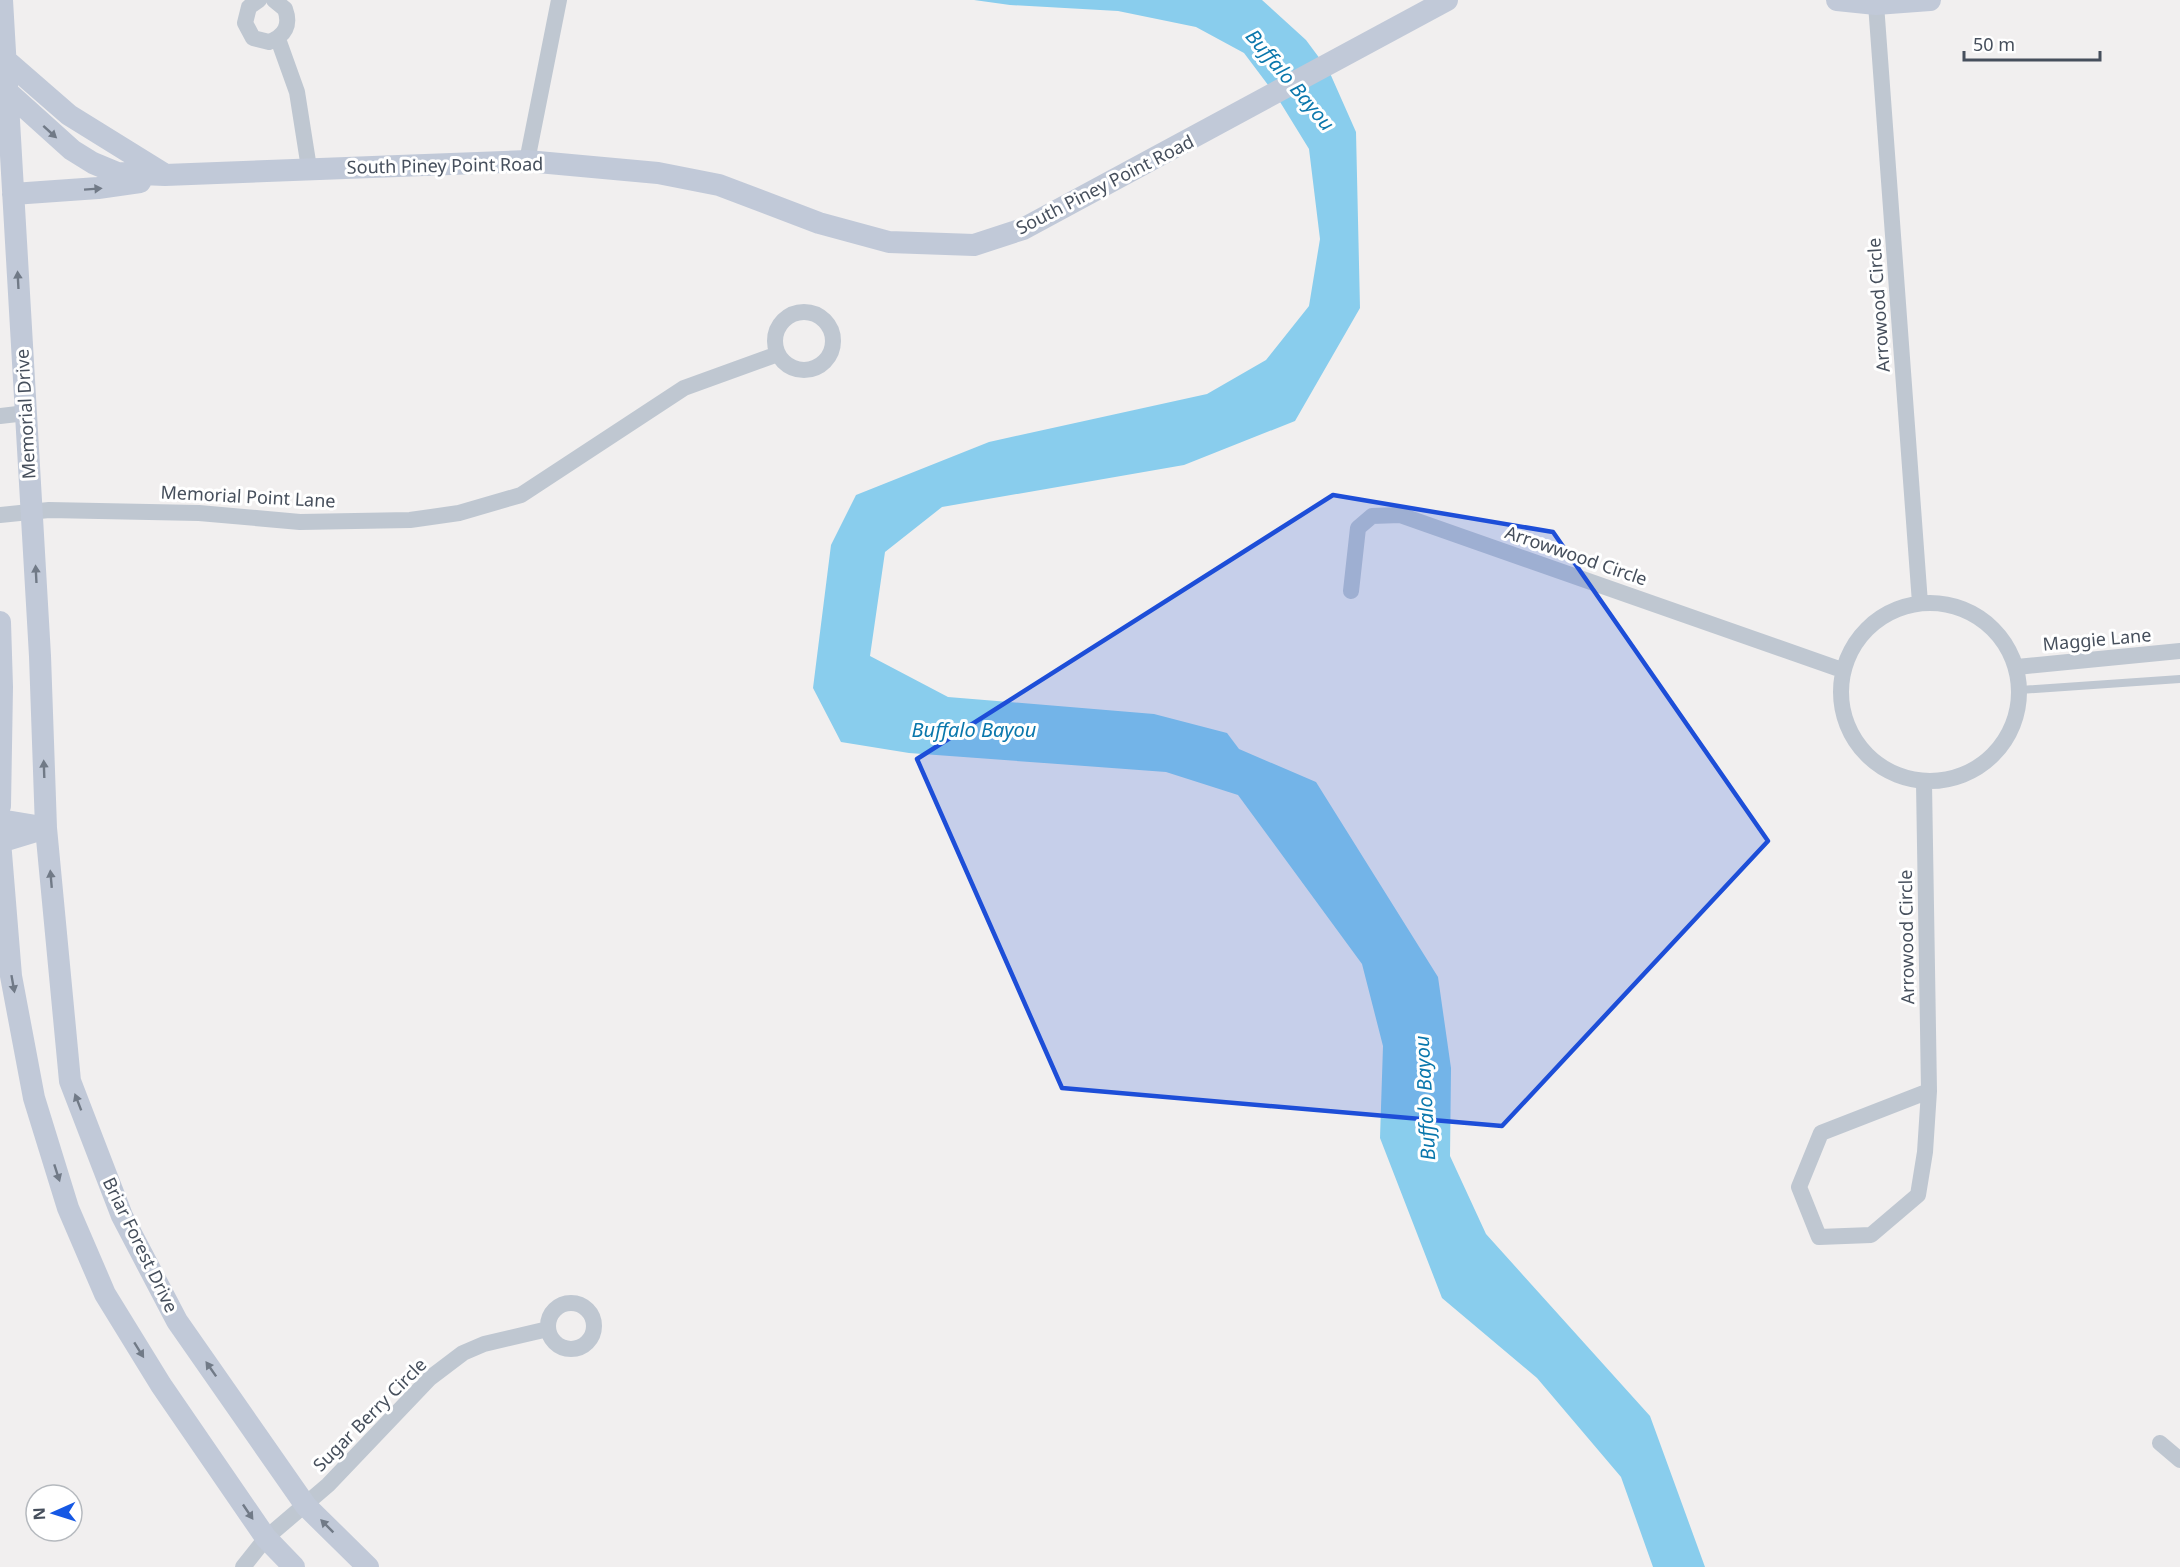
<svg xmlns="http://www.w3.org/2000/svg" width="2180" height="1567" font-family="'Noto Sans',sans-serif">
<style>
.water{fill:#89cded}
.lines{fill:none;stroke-linecap:round;stroke-linejoin:round}
.lane{stroke:#bfc7d1;stroke-width:8}
.street{stroke:#bfc7d1;stroke-width:16}
.secondary{stroke:#c1c9d8;stroke-width:22}
.oneway{fill:#717a87}
.marked{fill:#1d4ed8;fill-opacity:0.2;stroke:#1d4ed8;stroke-width:4.5;stroke-linejoin:round}
.labels{text-anchor:middle;stroke-width:6;stroke-linejoin:round;paint-order:stroke}
.street-label{font-size:18px;fill:#464f5c;stroke:#fff}
.water-label{font-size:20px;font-style:italic;fill:#0a77ac;stroke:#fff}
</style>
<rect width="100%" height="100%" fill="#f1efef"/>
<path class="water" d="M974 0H1262L1306 40 1329 71 1356 132 1360 308 1295 421 1184 465 942 507 885 552 870 656 948 697 1154 714 1227 733 1239 749 1316 782 1438 977 1451 1068 1450 1156 1486 1234 1650 1416 1705 1567H1653L1621 1477 1537 1378 1442 1298 1380 1138 1383 1046 1362 964 1238 795 1166 772 909 753 841 742 813 688 831 545 856 495 989 442 1207 394 1266 360 1309 306 1320 239 1309 149 1277 97 1244 53 1196 27 1118 11 1010 5Z"/>
<g class="lines">
<path class="lane" d="M2020 690 2180 679"/>
<path class="street" d="M259 0 249 7 245 23 253 38 269 42C285 36 291 25 285 9L274 0
M1876 4 1920 603
M278 39 297 92 309 168
M527 161 559 0
M775 341a29 29 0 1 1 58 0a29 29 0 1 1-58 0Z
M0 416 26 413
M0 515 49 510 199 513 300 522 410 520 459 513 521 495 684 388 778 354
M1351 591 1358 528 1372 516 1400 515 1842 670
M1841 692a89 89 0 1 1 178 0a89 89 0 1 1-178 0Z
M2017 667 2180 651
M1924 783 1929 1091 1821 1133 1799 1187 1819 1237 1871 1235 1918 1195 1925 1152 1929 1091
M548 1326a23 23 0 1 1 46 0a23 23 0 1 1-46 0Z
M2160 1443 2180 1460
M243 1567 266 1538 328 1485 430 1378 463 1353 484 1344 548 1329"/>
<path class="secondary" d="M2 0 40 656 46 828 70 1081 122 1216 177 1321 306 1506 368 1567
M1837 0 1876 4 1930 0
M0 55 69 115 161 172
M2 87 72 150 93 163 117 173 165 175 527 161 658 173 719 185 819 223 889 242 974 245 1023 229 1447 0
M13 194 98 188 140 182
M0 622 2 687 0 806
M0 820 42 827
M0 841 11 976 34 1098 68 1208 105 1294 161 1385 266 1538 294 1567
M0 842 46 828"/>
</g>
<defs><path id="oneway-solid" d="M-6-.8H1V-3.2L6.5 0L1 3.2V.8H-6Z" transform="scale(1.5)"/></defs>
<g class="oneway">
<use href="#oneway-solid" transform="translate(50 132) rotate(42)"/>
<use href="#oneway-solid" transform="translate(93 189) rotate(-4)"/>
<use href="#oneway-solid" transform="translate(18 280) rotate(-93)"/>
<use href="#oneway-solid" transform="translate(36 574) rotate(-93)"/>
<use href="#oneway-solid" transform="translate(44 769) rotate(-92)"/>
<use href="#oneway-solid" transform="translate(51 879) rotate(-95)"/>
<use href="#oneway-solid" transform="translate(13 984) rotate(80)"/>
<use href="#oneway-solid" transform="translate(78 1102) rotate(-111)"/>
<use href="#oneway-solid" transform="translate(57 1173) rotate(72)"/>
<use href="#oneway-solid" transform="translate(139 1350) rotate(58)"/>
<use href="#oneway-solid" transform="translate(211 1369) rotate(-125)"/>
<use href="#oneway-solid" transform="translate(248 1512) rotate(56)"/>
<use href="#oneway-solid" transform="translate(327 1526) rotate(-135)"/>
</g>
<path class="marked" d="M1333 495 1553 532 1768 841 1502 1126 1062 1088 917 759Z"/>
<g class="labels">
<g class="street-label">
<text transform="translate(445 166) rotate(-1)" y="6">South Piney Point Road</text>
<text transform="translate(1105 185) rotate(-27)" y="6">South Piney Point Road</text>
<text transform="translate(1879 305) rotate(-94)" y="6">Arrowood Circle</text>
<text transform="translate(26 414) rotate(-93)" y="6">Memorial Drive</text>
<text transform="translate(248 497) rotate(3)" y="6">Memorial Point Lane</text>
<text transform="translate(1576 556) rotate(19)" y="6">Arrowwood Circle</text>
<text transform="translate(2097 640) rotate(-5)" y="6">Maggie Lane</text>
<text transform="translate(1907 937) rotate(-91)" y="6">Arrowood Circle</text>
<text transform="translate(140 1245) rotate(64)" y="6">Briar Forest Drive</text>
<text transform="translate(370 1415) rotate(-45)" y="6">Sugar Berry Circle</text>
</g>
<g class="water-label">
<text transform="translate(1290 80) rotate(50)" y="7">Buffalo Bayou</text>
<text x="974" y="737">Buffalo Bayou</text>
<text transform="translate(1425 1098) rotate(-93)" y="7">Buffalo Bayou</text>
</g>
</g>
<g transform="translate(54 1513) rotate(267)"><circle r="28" fill="#ffffff" stroke="#b5b9be" stroke-width="1.5"/>
<path d="M0-4.5L10 22L0 15L-10 22Z" fill="#1658e4"/>
<text y="-9" font-size="16" font-weight="bold" text-anchor="middle" fill="#464f5c">N</text>
</g>
<path d="M1964 51v9h136v-9" fill="none" stroke="#464f5c" stroke-width="3"/>
<text x="1973" y="51" font-size="18" fill="#464f5c" stroke="#ffffff" stroke-width="4.5" paint-order="stroke">50 m</text>
</svg>
